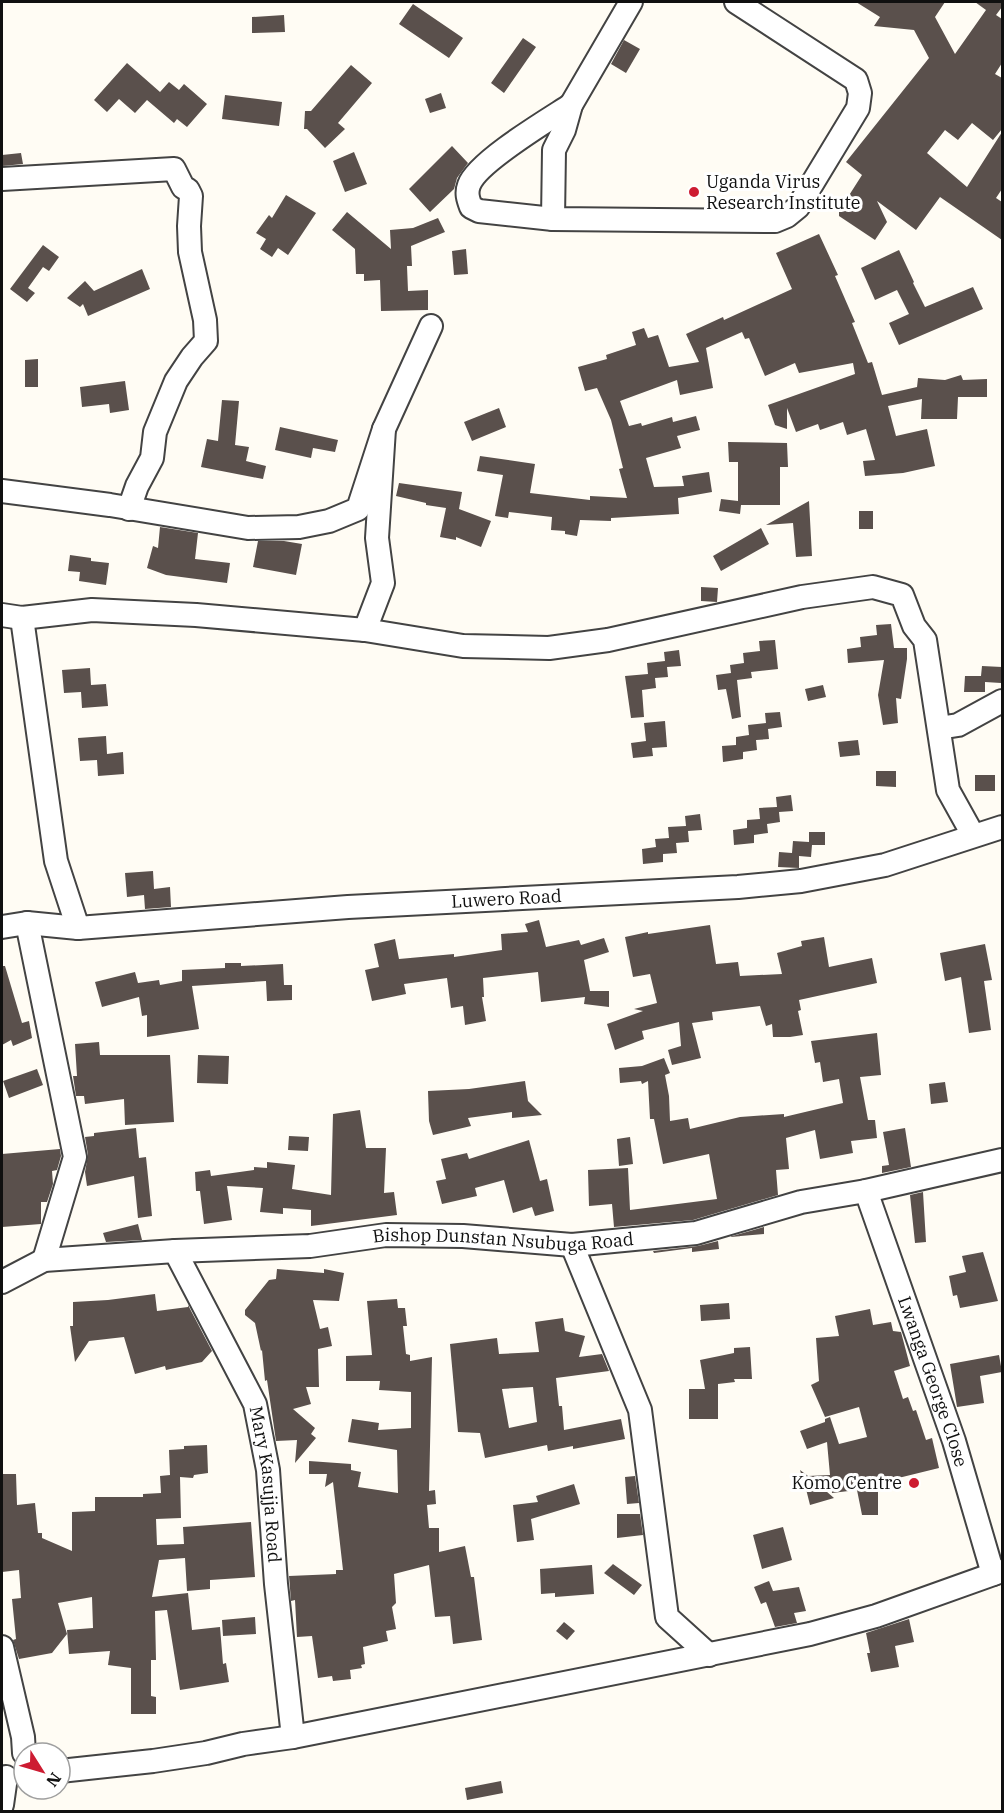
<svg xmlns="http://www.w3.org/2000/svg" width="1004" height="1813" font-family="'IBM Plex Serif',serif">
<style>
.building{fill:#5a504c;fill-rule:evenodd}
.lines{fill:none;stroke-linecap:round;stroke-linejoin:round}
.minor-casing{stroke:#434343;stroke-width:26}
.minor{stroke:#fff;stroke-width:22}
.poi-dot{fill:#cd1c32;stroke:#fff;stroke-width:2}
.labels{text-anchor:middle;stroke-width:6;stroke-linejoin:round;paint-order:stroke}
.poi-label{font-size:18px;fill:#101010;stroke:#fff;text-anchor:start}
.street-label{font-size:18px;fill:#101010;stroke:#fff}
</style>
<rect width="100%" height="100%" fill="#fffcf4"/>
<path class="building" d="M856 2H945L935 17 955 54 986 10 975 2H1002V7L996 15 1002 19V63L995 74 1002 78V129L993 140 972 123 958 140 945 130 927 153 967 187 1002 132V189L996 198 1002 202V240L940 197 916 230 877 201 887 222 875 240 839 216V211L862 175 846 162 929 58 914 30 874 26 880 17Z
M413 4 463 38 449 58 399 24Z
M284 15 285 32 252 33V17Z
M523 38 536 47 504 93 491 83Z
M624 40 640 49 626 73 611 64Z
M127 63 160 92 169 82 179 90 184 84 207 104 187 127 177 119 174 123 147 100 135 113 119 99 107 112 94 100Z
M351 65 372 83 338 123 345 129 325 148 307 129H304L305 111H311Z
M441 93 446 108 430 113 425 99Z
M225 95 282 102 279 126 222 119Z
M452 146 468 163 457 178 454 189 430 212 409 189Z
M354 152 367 184 345 192 333 161Z
M21 153 23 164 2 166V155Z
M286 195 316 213 288 255 278 248 272 257 260 249 266 239 256 233 269 215 272 218Z
M347 212 391 249 390 230 413 228 438 218 445 232 411 246 412 266H407L408 291 428 290V310L381 311 380 280 364 281V274H356L355 249 332 230Z
M819 234 838 275 835 276 855 322 852 323 868 363 872 362 882 395 917 387 918 378 945 380 961 375 963 380 987 379V397H958L957 419H921L922 399 888 406 896 436 927 429 935 466 903 473 865 476 863 461 875 460 866 429 847 435 843 422 820 430 818 424 796 432 787 408V429L775 425 768 405 855 374 853 363 799 373 795 363 765 376 749 338 745 339 742 332 706 348 713 388 680 395 677 380 620 401 629 426 641 423 642 426 672 417 673 422 696 416 700 430 677 436 681 448 646 458 654 487 684 486 682 476 709 472 712 492 678 498 679 514 611 518V521L580 520 577 536 565 534V531L551 530 552 517 509 512 508 518 495 516 503 475 477 471 480 456 535 464 530 493 590 500V496L627 498 619 469 623 468 611 420 597 388 585 391 578 367 607 359 606 355 636 345 632 332 644 328 648 338 658 335 669 367 699 362 686 334 723 317 724 320 792 289 776 253Z
M43 245 59 257 49 271 43 267 28 288 35 293 27 302 10 289Z
M466 249 468 274 454 275 452 251Z
M899 250 914 282 913 283 925 307 973 287 983 309 899 345 889 323 909 314 897 290 875 300 861 268Z
M142 269 150 289 88 316 83 304 80 307 67 298 85 281 94 291Z
M38 359V387H25V360Z
M125 381 129 410 110 413 109 404 82 407 80 387Z
M222 400 239 401 235 445 249 447 246 461 266 466 263 479 201 467 207 439 218 441Z
M499 408 506 427 472 441 464 422Z
M280 427 338 440 335 452 313 448 311 458 275 450Z
M728 442 787 443 788 467H780V505H741L740 514 719 511 721 499 738 501V462H729Z
M399 483 462 492 459 509 491 521 481 547 456 537V540L440 537 446 508 426 505V503L396 496Z
M809 501 812 556 796 557 793 523 766 525Z
M859 511H873V529H859Z
M160 527 198 533 195 559 230 563 227 583 166 575 147 568 153 546 158 548Z
M761 528 769 544 721 571 713 556Z
M258 541H284L302 544 296 575 253 567Z
M70 555 91 558V561L109 563 106 585 79 581 80 572 68 571Z
M701 587 718 588 717 602 701 601Z
M891 624 894 648H907V659L901 699 896 698 898 723 883 725 878 695 884 660 848 663 847 649 861 647 860 637 877 635 876 625Z
M775 640 778 669 751 672 752 678 737 680 741 717 732 719 726 689 718 690 716 675 731 673 730 665 744 663 743 653 760 651 759 641Z
M679 650 681 666 667 667 668 677 655 678 656 688 642 690 644 717 631 718 625 676 648 674 647 663 665 661 664 652Z
M982 666 1002 667 1001 683 985 682V692H964L965 676H981Z
M90 668 91 685 106 684 108 706 82 708 81 692 64 693 62 670Z
M823 685 826 697 808 701 805 689Z
M780 712 782 727 768 729 769 739 756 740 757 750 743 752V759L723 762 722 746 736 745V737L749 735 748 725 766 723 765 713Z
M665 721 667 747 652 748 653 756 633 758 631 743 646 741 644 723Z
M106 736 107 754 123 752 124 774 98 776 97 760 80 761 78 738Z
M858 740 860 755 840 757 838 742Z
M876 771H896V787L876 786Z
M975 775H995V791H975Z
M791 795 793 811 779 812 780 822 767 824 768 833 754 835V843L734 845 733 830 747 828V820L760 819 759 808 777 807 776 797Z
M700 814 702 830 688 831 689 842 676 843 677 853 663 854V862L643 864 642 849 656 847 655 839 669 838 668 827 686 826 685 816Z
M809 832H825V845H812L811 857 799 856V868L778 867 779 852 792 853 793 841 809 842Z
M153 871 154 889 170 887 171 907 145 909 144 895 127 897 125 873Z
M539 920 546 947 579 940 581 945 604 938 609 952 584 960 590 991H609V1007L584 1004 585 997 541 1002 538 972 483 978 484 997H482L486 1021 465 1025 463 1006 451 1008 447 978 404 984 406 994 372 1001 365 970 379 967 374 944 395 939 399 959 454 954V957L502 950 501 934 528 932 525 924Z
M710 925 716 964 738 962 740 976 782 974 777 953 802 946 801 941 824 937 829 967 872 958 877 983 799 1000 801 1010 798 1011 803 1035 790 1037H773L772 1024 766 1026 760 1006 712 1012 713 1020 692 1023 701 1058 672 1065 668 1050 681 1046 679 1022 642 1031 644 1039 615 1050 607 1024 643 1011 634 1009 657 1003 650 974 633 977 625 937 648 932V934Z
M985 944 992 980 984 981 991 1030 969 1033 961 977 945 981 940 953Z
M225 963H241V966L283 964 284 985H292V1000L267 1001 266 981 192 986 199 1029 147 1037V1015L142 1016 139 997 102 1007 95 982 135 972 138 983 159 980 160 985 182 981V970L225 968Z
M2 966H5L22 1023 29 1021 32 1038 13 1046 11 1040 2 1045Z
M877 1033 881 1075 860 1077 868 1120H875L877 1138 851 1141 853 1153 820 1159 815 1130 786 1138 789 1169 776 1170 778 1195 693 1220 614 1227 612 1204 589 1206 588 1170 628 1168 630 1210 717 1199 709 1154 663 1164 654 1119H650L648 1081 642 1084 641 1081 620 1083 619 1068 642 1066 664 1058 670 1073 665 1075 669 1096 670 1121 688 1118 690 1129 740 1117 784 1114V1117L843 1103 839 1079 823 1082 820 1062 815 1063 811 1041Z
M99 1042 100 1055H170L174 1122 125 1125 124 1099 85 1104 84 1096H76L73 1076H77L75 1044Z
M198 1055 229 1056 228 1084 197 1083Z
M37 1069 43 1085 9 1098 3 1081Z
M525 1081 528 1101 542 1115 512 1118V1112L468 1118 471 1126 433 1135 429 1121 428 1091 469 1089Z
M945 1082 948 1102 931 1104 929 1084Z
M360 1110 366 1148H386L384 1193 394 1192 397 1215 311 1226V1210L283 1208V1214L260 1212 263 1188 227 1186 232 1220 204 1224 200 1191H196L195 1172 210 1170 211 1176 254 1170V1167L267 1168V1162L295 1165 292 1189 331 1195 333 1114Z
M136 1128 139 1158 146 1157 152 1216 138 1218 134 1176 87 1186 85 1172 88 1155 85 1137 94 1136V1133Z
M905 1128 911 1167 882 1173V1166L889 1165 883 1132Z
M289 1136 309 1137 308 1151 288 1150Z
M630 1137 633 1164 619 1166 617 1139Z
M529 1140 540 1181 547 1179 554 1211 535 1216 532 1207 513 1213 504 1180 475 1188 477 1196 442 1204 436 1181 446 1179 441 1159 467 1153 469 1159Z
M60 1149 61 1156 57 1170 52 1171 53 1184 47 1202H41V1224L2 1227V1154Z
M923 1192 926 1242 915 1243 910 1195Z
M138 1224 142 1240 106 1242 103 1233Z
M764 1227V1234L729 1237Z
M718 1241 719 1249 692 1252V1248L654 1253 653 1251 698 1246Z
M983 1252 998 1301 960 1308 957 1295 953 1296 949 1276 966 1272 962 1256Z
M277 1269 324 1273V1269L344 1273 339 1301 313 1300 320 1329 328 1327 332 1346 318 1349 319 1387H306L311 1404 293 1409 315 1428 311 1434 316 1438 295 1463 297 1440 276 1441 267 1380 265 1381 262 1350 261 1351 255 1323 245 1315V1310L269 1280 276 1279Z
M155 1294 157 1311 188 1307V1305L212 1351 202 1362 166 1370 165 1366 135 1374 124 1337 89 1341 75 1362 70 1326H73V1302L108 1300Z
M397 1299 398 1308H405L407 1326H403L406 1354 410 1355V1361L432 1357 429 1491 435 1490 436 1504 427 1505 429 1528H439V1552L465 1546 471 1577H474L482 1640 453 1644 450 1616 435 1617 429 1565 394 1574 396 1603 392 1607 396 1629 386 1631 388 1641 363 1647 365 1664 361 1665 362 1668 350 1670 351 1679 333 1681 332 1676 318 1678 312 1636 297 1637 295 1600 291 1601 289 1576 336 1574V1570H343L333 1482 325 1487 327 1474H309V1461L351 1464V1470L361 1472 358 1487 398 1493 397 1450 348 1442 352 1419 379 1423 378 1430 411 1428V1392L379 1390 380 1381H346V1356L372 1355 367 1301Z
M729 1303 730 1319 701 1321 700 1305Z
M870 1309 873 1325 891 1322 893 1331 901 1332 910 1366 894 1371 903 1399 908 1397 913 1411 916 1410 926 1440 932 1438 939 1468 878 1483V1515H862L857 1490 832 1493 831 1482 819 1485 834 1498 810 1505 806 1489 796 1491 795 1477H802L800 1470 808 1476 830 1475 827 1442 807 1449 800 1431 825 1422V1419L830 1417 839 1444 867 1437 859 1407 825 1417 811 1385 819 1381 816 1338 839 1336 835 1316Z
M563 1318 565 1331 585 1336 579 1357 602 1354 609 1371 556 1378 559 1406H562L564 1430 621 1419 625 1439 573 1449V1446L548 1451 547 1445 485 1458 480 1433 458 1432 450 1344 497 1338 499 1354 539 1352 535 1322ZM533 1387 537 1422 509 1428 502 1389Z
M750 1347 752 1379H734L735 1382 718 1384V1419H689V1389H705L700 1360 734 1353V1348Z
M999 1355 1002 1372 980 1376 984 1403 957 1407 950 1364Z
M207 1445 208 1473 194 1475 193 1478 180 1477 181 1518 156 1519 157 1545 184 1544 183 1527 251 1522 255 1577 210 1580V1589L187 1591 185 1558 159 1560 152 1597 188 1593 192 1630 220 1627 223 1664 226 1663 229 1682 180 1690 167 1610 155 1611 156 1660H151V1696L156 1697V1714H131V1668L108 1665 110 1651 69 1654 67 1630 93 1628 92 1597 58 1603 67 1634 52 1653 19 1659 13 1640 16 1639 12 1599 21 1598 19 1570 2 1572V1474H16L17 1505 35 1503 38 1533H42V1538L72 1551V1512L95 1511V1497H143V1494L161 1493 160 1476 170 1475 169 1450 184 1449V1446Z
M635 1476 639 1503 627 1504 625 1477Z
M574 1484 580 1504 531 1519 534 1540 517 1542 513 1505 538 1502 536 1496Z
M617 1514H640L643 1535 617 1538Z
M783 1527 792 1560 762 1569 753 1535Z
M613 1564 642 1585 634 1595 604 1573Z
M592 1565 594 1594 555 1597V1593L541 1594 540 1569Z
M769 1581 773 1591 799 1587 806 1611 794 1613 797 1623 775 1627 766 1602 761 1604 754 1587Z
M255 1617 256 1634 223 1636 222 1620Z
M909 1619 914 1642 895 1646 899 1667 871 1672 867 1653H870L866 1633Z
M564 1622 575 1631 567 1640 556 1631Z
M501 1781 503 1793 467 1800 465 1788Z"/>
<g class="lines">
<defs>
<g id="minor">
<path d="M631 2 571 105 564 130 554 150 553 219 775 221 787 216 798 207 858 108 860 93 856 80 736 2"/>
<path d="M2 179 174 169 183 187 188 190 191 196 189 226 190 252 205 320 206 341 192 357 176 381 155 432 152 458 137 486 129 509"/>
<path d="M553 219 479 211 471 207C468 199 466 193 469 185 477 162 548 120 571 105"/>
<path d="M2 491 110 505 248 528 299 527 329 521 358 509 384 429"/>
<path d="M2 615 22 618 92 610 196 615 365 630 463 646 549 648 608 640 802 597 873 587 902 595 914 626 925 640 948 790 973 835"/>
<path d="M22 618 56 861 78 928"/>
<path d="M365 630 383 583 377 538 384 429 431 326"/>
<path d="M939 728 958 725 1002 701"/>
<path d="M27 923 75 1157 44 1260"/>
<path id="s1" d="M2 927 27 923 78 928 348 907 738 887 801 881 885 865 1002 827"/>
<path id="s2" d="M866 1191 954 1441 993 1574"/>
<path d="M572 1245 640 1410 667 1617 709 1655"/>
<path id="s3" d="M175 1251 255 1404 268 1470 276 1584 293 1737"/>
<path id="s4" d="M2 1282 44 1260 175 1251 310 1246 386 1235 463 1236 572 1245 696 1233 801 1202 866 1191 1002 1160"/>
<path d="M2 1647 23 1737 24 1753"/>
<path d="M60 1771 153 1761 206 1753 243 1744 293 1737 810 1634 876 1616 1002 1571"/>
<path d="M2 1805 6 1777"/>
</g>
</defs>
<use href="#minor" class="minor-casing"/>
<use href="#minor" class="minor"/>
</g>
<g class="poi-dot">
<circle cx="694" cy="192" r="6"/>
<circle cx="914" cy="1483" r="6"/>
</g>
<g class="labels">
<g class="poi-label">
<text x="706" y="188">Uganda Virus<tspan x="706" dy="21">Research Institute</tspan></text>
<text x="902" y="1489" text-anchor="end">Komo Centre</text>
</g>
<g class="street-label">
<text dy="6" stroke="none"><textPath href="#s1" startOffset="506">Luwero Road</textPath></text>
<text dy="6" stroke="none"><textPath href="#s4" startOffset="508">Bishop Dunstan Nsubuga Road</textPath></text>
<text dy="6" stroke="none"><textPath href="#s2" startOffset="202">Lwanga George Close</textPath></text>
<text dy="6" stroke="none"><textPath href="#s3" startOffset="254">Mary Kasujja Road</textPath></text>
</g>
</g>
<rect width="1004" height="1813" fill="none" stroke="#101010" stroke-width="6"/>
<g transform="translate(42 1771) rotate(127)"><circle r="28" fill="#ffffff" stroke="#9f9f9f" stroke-width="1.5"/>
<path d="M0-4.5L10 22L0 15L-10 22Z" fill="#cd1c32"/>
<text y="-9" font-size="16" font-weight="bold" text-anchor="middle" fill="#101010">N</text>
</g>
</svg>
